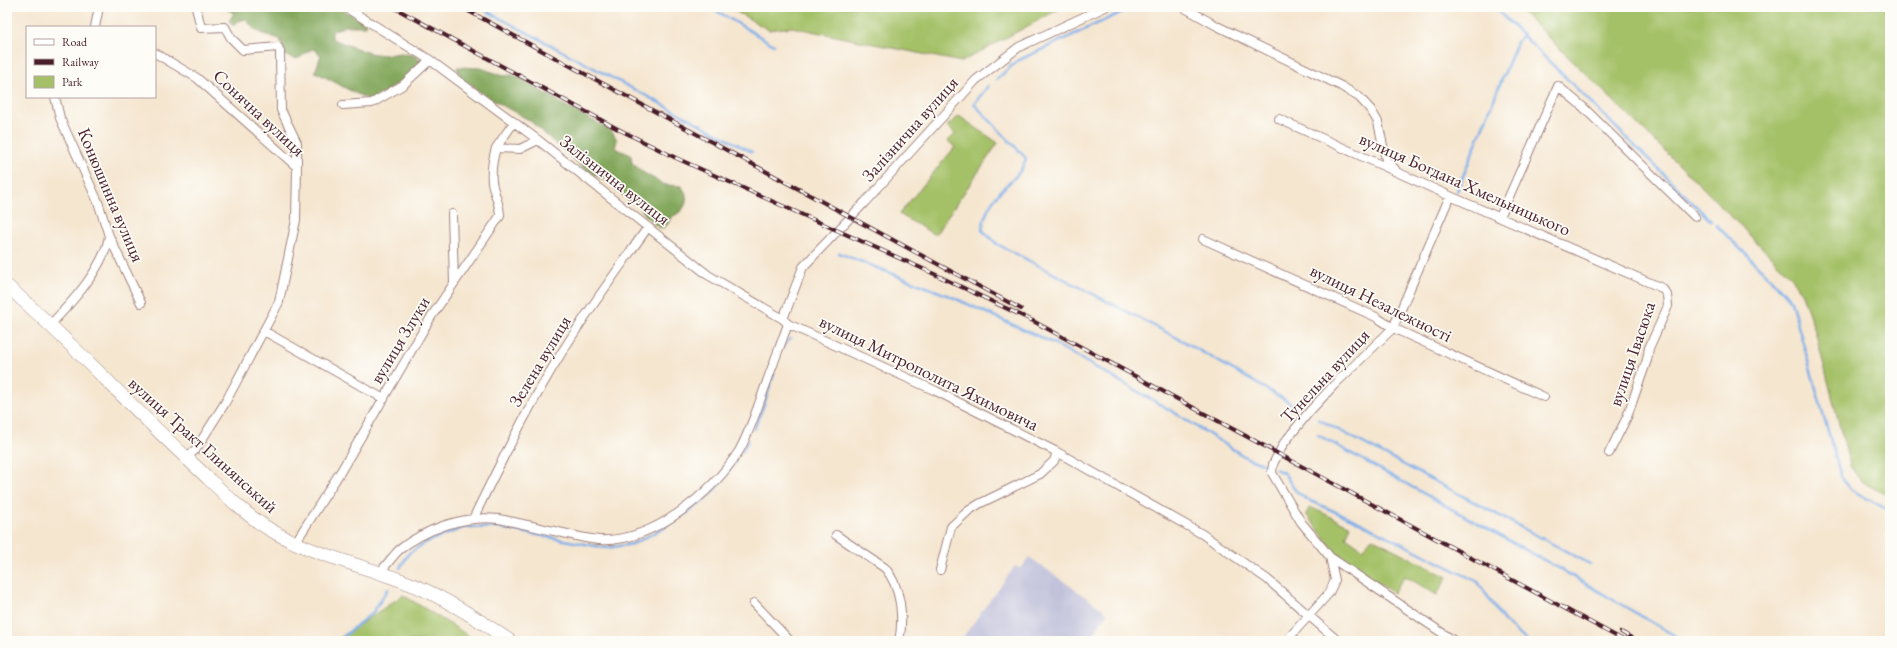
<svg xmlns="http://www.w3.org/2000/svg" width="1897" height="648" font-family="'EB Garamond',serif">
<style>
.industrial{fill:#c2c2dc}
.green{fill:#a4c168;stroke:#77704a}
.forest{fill:#83a75c;stroke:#666344}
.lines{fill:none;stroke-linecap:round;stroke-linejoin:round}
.stream{stroke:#7eafea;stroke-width:2.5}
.street-casing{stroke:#a0827e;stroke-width:10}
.primary-casing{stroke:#a0827e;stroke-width:14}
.street{stroke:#fff;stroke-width:8}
.primary{stroke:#fff;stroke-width:13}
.rail-casing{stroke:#4a1f2b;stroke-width:4}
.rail{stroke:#fdfcf7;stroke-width:2.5;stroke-dasharray:8;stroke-linecap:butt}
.labels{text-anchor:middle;stroke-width:3.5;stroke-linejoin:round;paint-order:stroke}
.street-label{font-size:18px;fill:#4a1f2b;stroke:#fdfcf7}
</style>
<rect width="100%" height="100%" fill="#fdfcf7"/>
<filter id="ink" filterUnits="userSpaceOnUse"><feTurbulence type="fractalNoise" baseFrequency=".025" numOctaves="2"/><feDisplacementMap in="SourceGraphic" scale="8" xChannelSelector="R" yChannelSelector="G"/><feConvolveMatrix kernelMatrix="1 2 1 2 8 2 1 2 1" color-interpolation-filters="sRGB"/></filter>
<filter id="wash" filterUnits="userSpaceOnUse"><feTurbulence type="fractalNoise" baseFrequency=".012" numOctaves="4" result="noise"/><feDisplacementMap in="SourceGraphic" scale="16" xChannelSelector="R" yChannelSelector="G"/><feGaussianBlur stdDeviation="0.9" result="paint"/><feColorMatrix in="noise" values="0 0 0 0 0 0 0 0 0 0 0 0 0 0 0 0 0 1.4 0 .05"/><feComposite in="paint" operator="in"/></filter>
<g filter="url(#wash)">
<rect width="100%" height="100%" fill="#f5e6d0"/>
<path class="industrial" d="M1029 557 1108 613 1088 641H965L963 637 1015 566 1021 569Z"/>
<path class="green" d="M728 7H1063L961 62 792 27 769 30Z
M1517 7H1890V497L1861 481 1850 466 1815 331 1801 292 1792 278 1704 189Z
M959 116 998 143 935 235 899 214 955 147 948 141 955 134 947 126Z
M1310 507 1351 526 1346 537 1363 549 1372 538 1447 577 1437 595 1405 576 1393 593 1336 553 1306 514Z
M403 595 477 641H335Z"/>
<path class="forest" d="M222 7H338L366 23 365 26H346L332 31V39L369 53 384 55 402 53 413 55 425 62 409 77 371 100C352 93 334 81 315 72L321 55 313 49C298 54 305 64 285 55L280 39C264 34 256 34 246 19L238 21 233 26 229 21 234 13Z
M457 67 481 68 503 76 512 75 520 78 571 109 607 128 613 133 617 140 615 148 631 155 632 163 644 173 665 185 681 186C692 198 685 212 671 217L668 224 662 229C650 223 642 212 637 201H629L609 183 582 167 529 120 487 97 461 78Z"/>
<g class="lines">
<path class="stream" d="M479 7 752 152
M710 7 774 45
M1494 7 1711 221
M997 79 1017 61 1133 7
M988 86 974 104 1026 158C1022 175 1010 180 999 193 990 203 984 216 982 230L997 244 1183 341 1301 409
M1457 191 1517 42 1523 35
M1716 225 1780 288 1791 301 1842 480 1850 489 1890 511
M839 253 952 297 1055 344 1175 413 1247 458 1270 467
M783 347 790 339
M1318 419 1590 564
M754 429 763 407 774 374
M1318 435 1562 570 1684 641
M742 452 748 441
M1275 469 1284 473 1295 490 1306 499 1359 522 1478 582 1504 621 1527 641
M400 568 409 553 427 542 465 527 501 528 606 548 633 544 663 528 688 512 710 495 736 462
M338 641 373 612 388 589"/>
</g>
</g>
<g filter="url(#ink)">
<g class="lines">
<defs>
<path id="street" d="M345 7 430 60 538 140 708 275 783 319
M1105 7 1019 47 976 80 865 202 803 267 783 319 788 324 936 391 1057 452 1202 534 1267 579 1338 641
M1183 7 1217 26 1341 86 1359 97 1371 110 1378 122 1386 160 1395 169
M95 27 99 7
M155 53 197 78 297 167
M55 97 60 118 98 202 109 236 141 303
M343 105 372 103 403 85 430 60
M1279 119 1450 196 1662 288 1667 295 1668 306 1649 348 1647 360 1627 417 1609 453
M496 148 514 122
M452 214 454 282
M1500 217 1558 86 1582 106 1695 217
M1203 239 1376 317 1393 328 1544 397
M50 325C72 302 104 268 109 236
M264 331 384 399
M186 458 196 449 225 403 279 302 296 220 297 167V143L281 110 280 51 278 47 243 50 231 38 225 27 201 28 196 7
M473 519C495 473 518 428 543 384 574 329 612 278 648 227
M836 535 885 568C901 587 904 617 899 641
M295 543 341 471 431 317 500 216C500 204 494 194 492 182 491 171 493 158 496 148L520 149 538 140
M1330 557 1454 641
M940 570 951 527 968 511 979 504 1040 474 1054 461 1057 452
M379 573C386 566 392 557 399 550 425 529 464 515 498 519 517 522 535 527 554 531 569 534 584 539 599 540 653 543 712 493 739 451 748 435 754 417 760 401 769 375 779 349 788 324
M754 603 790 641
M1286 641 1329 593 1335 580 1330 557 1301 522 1272 473 1273 464 1284 443 1309 412 1334 385 1393 328 1450 196"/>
<path id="primary" d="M7 286C72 342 130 406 193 464 217 486 241 512 269 529 315 557 369 566 418 587 450 601 481 621 510 641"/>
</defs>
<use href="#street" class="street-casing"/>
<use href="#primary" class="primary-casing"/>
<use href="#street" class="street"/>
<use href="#primary" class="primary"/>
<defs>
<path id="rail" d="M393 7 616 128 676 158 930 272 1033 321 1625 641
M461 7 1021 309
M1621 632 1637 641"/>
</defs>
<use href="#rail" class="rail-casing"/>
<use href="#rail" class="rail"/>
</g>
</g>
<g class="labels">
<g class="street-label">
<text transform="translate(259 113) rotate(43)" y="6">Сонячна вулиця</text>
<text transform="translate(910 129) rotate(-48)" y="6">Залізнична вулиця</text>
<text transform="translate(615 180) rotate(38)" y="6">Залізнична вулиця</text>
<text transform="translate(1465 184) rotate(24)" y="6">вулиця Богдана Хмельницького</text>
<text transform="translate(111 195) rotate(67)" y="6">Конюшинна вулиця</text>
<text transform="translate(1381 303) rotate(26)" y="6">вулиця Незалежності</text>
<text transform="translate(400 340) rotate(-59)" y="6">вулиця Злуки</text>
<text transform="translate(1632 354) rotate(-71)" y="6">вулиця Івасюка</text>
<text transform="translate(540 361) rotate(-59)" y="6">Зелена вулиця</text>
<text transform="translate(929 373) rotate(26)" y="6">вулиця Митрополита Яхимовича</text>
<text transform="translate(1325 376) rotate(-47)" y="6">Тунельна вулиця</text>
<text transform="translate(203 445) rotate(42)" y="6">вулиця Тракт Глинянський</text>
</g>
</g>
<rect width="1897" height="648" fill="none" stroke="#fdfcf7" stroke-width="24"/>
<rect x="26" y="26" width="130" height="72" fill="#fdfcf7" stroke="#b5a4a5"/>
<rect x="34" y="39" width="20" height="6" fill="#ffffff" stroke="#b5a4a5"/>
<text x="62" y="46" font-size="12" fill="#4a1f2b">Road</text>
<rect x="34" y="59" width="20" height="6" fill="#4a1f2b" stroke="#b5a4a5"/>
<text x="62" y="66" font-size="12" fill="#4a1f2b">Railway</text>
<rect x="34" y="76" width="20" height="12" fill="#a4c168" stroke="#b5a4a5"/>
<text x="62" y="86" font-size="12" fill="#4a1f2b">Park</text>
</svg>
